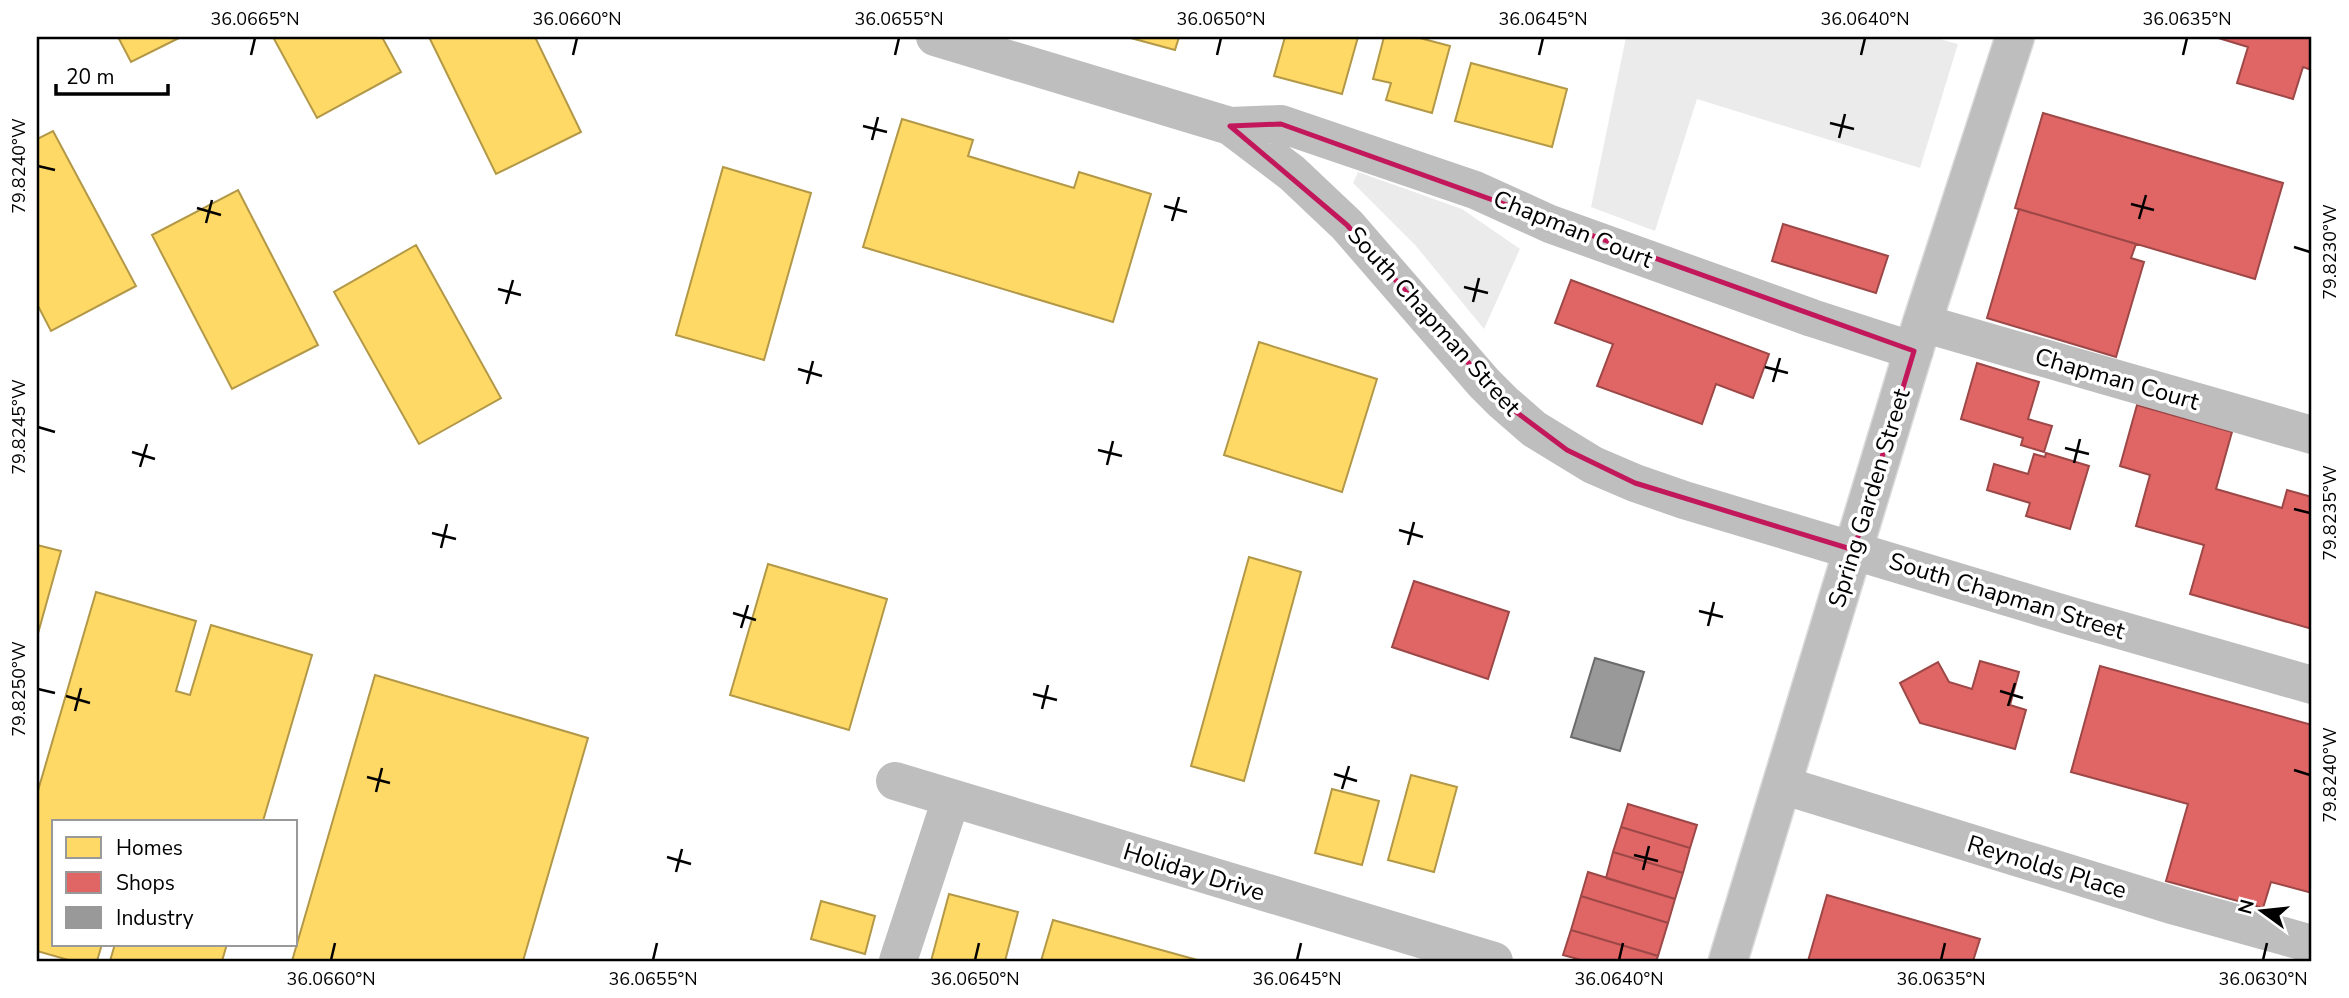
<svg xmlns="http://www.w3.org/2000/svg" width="2349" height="998" font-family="'Nunito Sans',sans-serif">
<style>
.green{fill:#ebebeb}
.homes{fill:#ffd966;stroke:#b29847;stroke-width:2}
.shops{fill:#e06666;stroke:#9d4747;stroke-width:2}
.industry{fill:#999;stroke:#6b6b6b;stroke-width:2}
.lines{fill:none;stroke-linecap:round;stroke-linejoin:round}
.major-casing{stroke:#dbdbdb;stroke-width:41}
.minor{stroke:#bebebe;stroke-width:38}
.major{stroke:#bebebe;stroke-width:38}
.marked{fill:none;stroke:#c2185b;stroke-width:5;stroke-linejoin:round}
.ticks{fill:none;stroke:#000;stroke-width:2.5}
.labels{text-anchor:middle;stroke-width:7;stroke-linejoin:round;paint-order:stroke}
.street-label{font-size:24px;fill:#000;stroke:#fff}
.neatline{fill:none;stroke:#000;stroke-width:2.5}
.ticks-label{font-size:18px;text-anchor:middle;fill:#000}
</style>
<rect width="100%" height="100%" fill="#fff"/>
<path class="green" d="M1626 37H1932L1958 44 1920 168 1697 99 1655 231 1591 207Z
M1358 172 1462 209 1520 249 1484 329 1416 246 1353 183Z"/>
<path class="homes" d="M118 37H181L131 62Z
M273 37H382L401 72 317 118Z
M429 37H535L581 132 496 174Z
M1127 37H1179L1175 50Z
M1285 37H1358L1342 94 1274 76Z
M1384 37H1416L1450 46 1432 113 1386 100 1391 83 1373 79Z
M1471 63 1567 89 1552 147 1455 121Z
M902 119 973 140 968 156 1074 188 1079 172 1151 194 1113 322 863 247Z
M53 131 136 286 51 331 37 304V139Z
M723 167 811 193 764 360 676 335Z
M238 190 318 345 232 389 152 235Z
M416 245 501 398 419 444 334 292Z
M1259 342 1377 379 1342 492 1224 455Z
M37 545 61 551 37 637Z
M1249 557 1301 572 1244 781 1191 766Z
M768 564 887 599 849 730 730 695Z
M96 592 196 621 176 691 190 695 211 625 312 655 263 821H54V944H102L97 961H72L37 951V794Z
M375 675 588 738 523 961H292Z
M1411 775 1457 787 1434 872 1388 860Z
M1332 789 1379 801 1362 865 1315 853Z
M949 894 1018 912 1005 961H931Z
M821 901 875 916 865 954 811 939Z
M1053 920 1201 961H1041Z
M115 944H227L222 961H110Z"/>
<path class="shops" d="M2215 37H2312V70L2303 67 2293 99 2237 83 2248 47Z
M2043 113 2283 183 2255 279 2015 208Z
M2019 209 2136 244 2131 258 2144 262 2116 357 1987 318Z
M1783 224 1888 256 1876 293 1772 261Z
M1571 280 1769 354 1753 398 1716 384 1702 424 1597 386 1613 344 1555 323Z
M1977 363 2039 382 2028 419 2052 426 2044 452 2021 445 2023 438 1961 419Z
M2137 405 2232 432 2216 489 2282 508 2287 490 2312 497V629L2190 594 2204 545 2136 526 2150 475 2120 466Z
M2046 453 2089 466 2070 529 2026 516 2030 503 1987 490 1994 464 2028 474 2034 454 2045 457Z
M1414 581 1509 612 1488 679 1392 647Z
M1980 661 2019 672 2010 705 2026 710 2015 749 1920 723 1900 683 1938 662 1949 682 1972 689Z
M2100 666 2312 725V893L2271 882 2263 908 2166 881 2188 804 2071 772Z
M1628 804 1697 825 1690 848 1621 827Z
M1621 827 1690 848 1683 873 1613 852Z
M1613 852 1683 873 1675 899 1606 878Z
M1588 872 1675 899 1668 923 1581 896Z
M1827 895 1980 939 1973 961H1808Z
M1581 896 1668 923 1658 956 1571 930Z
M1571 930 1658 956 1656 961H1585L1563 955Z"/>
<path class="industry" d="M1595 658 1644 672 1620 751 1571 737Z"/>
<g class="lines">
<defs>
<path id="major" d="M1728 961 1922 323 2015 37"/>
</defs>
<use href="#major" class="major-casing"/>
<path class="minor" d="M935 37 1230 126 1292 173 1347 225 1484 383 1503 402 1534 429 1593 465 1635 483 1684 500 2071 616 2312 685
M1230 126 1281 124 1475 190 1550 224 1812 318 1914 351
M1922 323 2312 435
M895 781 1494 961
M1782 785 2175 906 2312 944
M898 961 951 799"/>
<use href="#major" class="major"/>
</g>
<path class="marked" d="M1281 124 1914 351 1854 550 1635 483 1567 450 1503 402 1347 225 1230 126Z"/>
<path class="ticks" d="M251 55 255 38M573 55 577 38M895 55 899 38M1217 55 1221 38M1539 55 1543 38M1861 55 1865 38M2183 55 2187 38M1830 123 1854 129M863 126 887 132M1839 138 1845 114M872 140 878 117M38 166 55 170M2131 204 2154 210M1164 206 1187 212M197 208 221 215M2139 219 2146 195M1172 221 1179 197M206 223 212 200M2294 247 2310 252M1464 287 1488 293M498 289 521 295M1473 302 1479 278M506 304 513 280M1765 367 1788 373M798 369 822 376M1773 382 1780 358M807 384 813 361M38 427 55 432M2065 448 2089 454M1098 450 1122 456M132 452 155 459M2074 463 2080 439M1107 465 1113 441M140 467 147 444M2294 509 2310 513M1399 530 1423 537M432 533 456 539M1408 545 1414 522M441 548 447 524M1699 611 1723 617M733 613 756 620M1708 626 1714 602M741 628 748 605M38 689 55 693M2000 691 2023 698M1033 694 1057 700M66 696 90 703M2008 706 2015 683M1042 709 1048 685M75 711 81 688M2294 770 2310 775M1334 774 1357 781M367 777 390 783M1342 789 1349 766M376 792 382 768M1634 855 1658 861M667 857 691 864M1643 870 1649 846M676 872 682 849M331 960 335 943M653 960 657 943M975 960 979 943M1297 960 1301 943M1619 960 1623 943M1941 960 1945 943M2263 960 2267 943"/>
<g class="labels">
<g class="street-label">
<text transform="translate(1573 229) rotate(22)" y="8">Chapman Court</text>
<text transform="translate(1434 321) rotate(48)" y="8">South Chapman Street</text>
<text transform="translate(2117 379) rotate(16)" y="8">Chapman Court</text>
<text transform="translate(1869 498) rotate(-73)" y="8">Spring Garden Street</text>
<text transform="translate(2007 596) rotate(17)" y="8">South Chapman Street</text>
<text transform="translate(2047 867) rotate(17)" y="8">Reynolds Place</text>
<text transform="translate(1194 872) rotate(17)" y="8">Holiday Drive</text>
</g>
</g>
<rect width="2349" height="998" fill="none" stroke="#ffffff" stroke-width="77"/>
<rect x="52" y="820" width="245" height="126" fill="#ffffff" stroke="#999999" stroke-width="2"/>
<rect x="66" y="837" width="35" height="21" fill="#ffd966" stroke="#999999" stroke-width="2"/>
<text x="116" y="855" font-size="21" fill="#000000">Homes</text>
<rect x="66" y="872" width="35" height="21" fill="#e06666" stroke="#999999" stroke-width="2"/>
<text x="116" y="890" font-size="21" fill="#000000">Shops</text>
<rect x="66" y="907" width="35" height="21" fill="#999999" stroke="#999999" stroke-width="2"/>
<text x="116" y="925" font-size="21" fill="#000000">Industry</text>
<g transform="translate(2262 911) rotate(285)" stroke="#ffffff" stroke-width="5" paint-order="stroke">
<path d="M0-5L12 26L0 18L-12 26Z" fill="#000000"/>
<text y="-10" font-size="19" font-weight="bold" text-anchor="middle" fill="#000000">N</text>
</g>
<path d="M56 84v10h112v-10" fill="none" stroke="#000000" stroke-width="3.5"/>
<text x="66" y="84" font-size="21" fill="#000000" stroke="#ffffff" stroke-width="5" paint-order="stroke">20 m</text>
<rect x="38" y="38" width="2272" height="922" class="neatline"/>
<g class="ticks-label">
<text x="255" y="25">36.0665°N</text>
<text x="577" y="25">36.0660°N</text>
<text x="899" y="25">36.0655°N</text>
<text x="1221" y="25">36.0650°N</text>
<text x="1543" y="25">36.0645°N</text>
<text x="1865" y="25">36.0640°N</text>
<text x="2187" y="25">36.0635°N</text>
<text transform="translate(19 166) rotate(-90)" y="6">79.8240°W</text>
<text transform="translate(2330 252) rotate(-90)" y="6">79.8230°W</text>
<text transform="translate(19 427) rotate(-90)" y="6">79.8245°W</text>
<text transform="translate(2330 513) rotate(-90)" y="6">79.8235°W</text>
<text transform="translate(19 689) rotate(-90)" y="6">79.8250°W</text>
<text transform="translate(2330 775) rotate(-90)" y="6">79.8240°W</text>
<text x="331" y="985">36.0660°N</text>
<text x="653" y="985">36.0655°N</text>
<text x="975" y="985">36.0650°N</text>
<text x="1297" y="985">36.0645°N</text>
<text x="1619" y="985">36.0640°N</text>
<text x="1941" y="985">36.0635°N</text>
<text x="2263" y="985">36.0630°N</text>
</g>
</svg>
